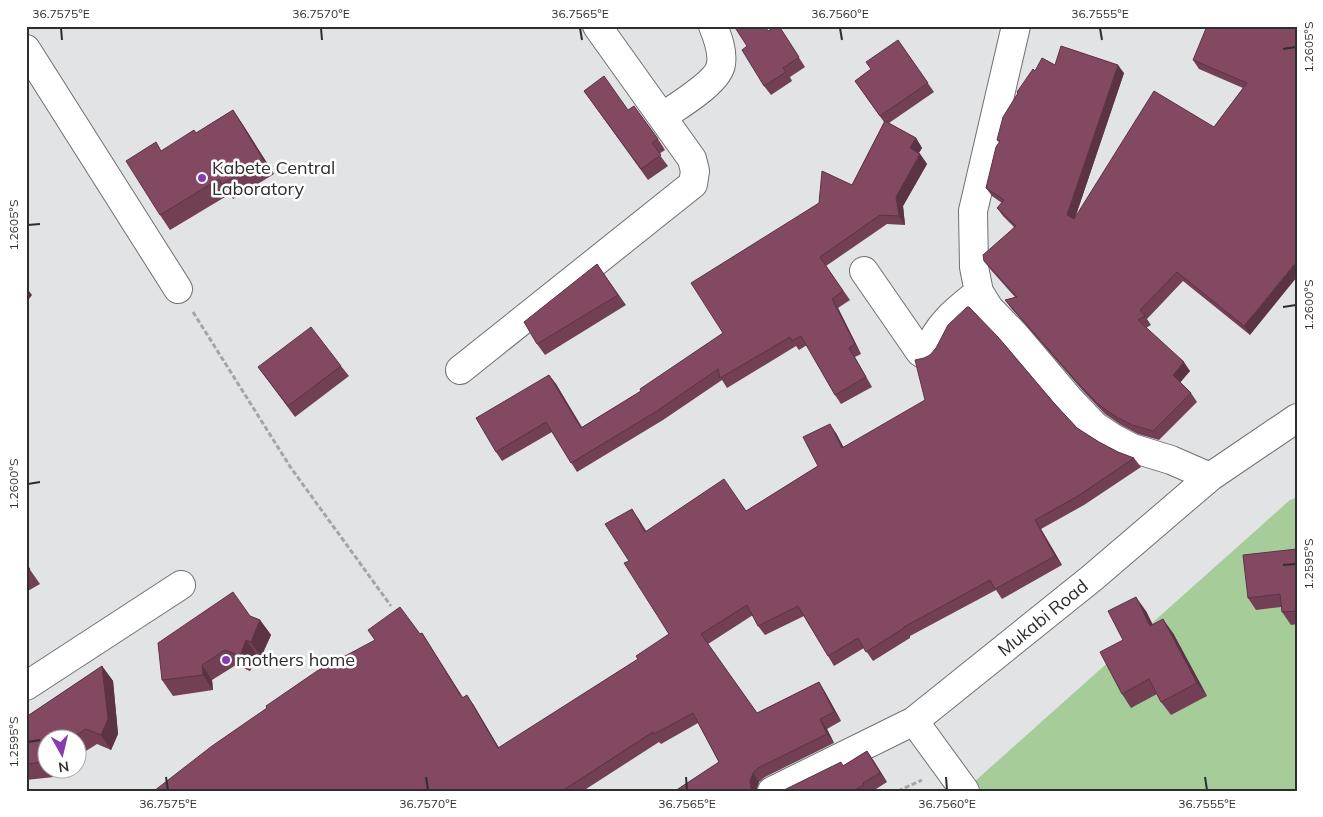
<svg xmlns="http://www.w3.org/2000/svg" width="1323" height="817" font-family="Mulish,sans-serif">
<style>
.green{fill:#a5cc99}
.lines{fill:none;stroke-linecap:round;stroke-linejoin:round}
.minor-casing{stroke:#6f7072;stroke-width:30}
.path{stroke:#a4a5a7;stroke-width:3;stroke-dasharray:5 2.5;stroke-linecap:butt}
.minor{stroke:#fff;stroke-width:28}
.wall{fill:#723f54}
.shaded-wall{fill:#5c3345}
.building{fill:#844962;stroke:#5c3345}
.ticks{fill:none;stroke:#2e2e2f;stroke-width:2}
.poi-dot{fill:#863caf;stroke:#fff;stroke-width:2}
.labels{text-anchor:middle;stroke-width:5;stroke-linejoin:round;paint-order:stroke}
.poi-label{font-size:18px;fill:#2e2e2f;stroke:#fff;text-anchor:start}
.street-label{font-size:18px;fill:#2e2e2f;stroke:#fff}
.neatline{fill:none;stroke:#2e2e2f;stroke-width:2}
.ticks-label{font-size:12px;text-anchor:middle;fill:#2e2e2f}
</style>
<rect width="100%" height="100%" fill="#e2e3e5"/>
<path class="green" d="M1297 497V791H964L1290 500Z"/>
<g class="lines">
<defs>
<path id="minor" d="M1016 26 973 211 974 267 979 292 989 308 1016 336 1071 401 1095 426 1113 438 1132 448 1171 460 1210 477
M26 49 178 289
M662 117C676 107 719 82 721 64 723 51 718 38 713 26
M864 271 920 352 923 354 928 351C937 324 958 309 979 292
M460 370 693 184 695 171 692 159 597 26
M26 686 181 585
M914 721 965 791
M772 791 914 721 1092 578 1210 477 1297 418"/>
</defs>
<use href="#minor" class="minor-casing"/>
<path class="path" d="M193 312 291 468 391 606
M898 791 922 780"/>
<use href="#minor" class="minor"/>
</g>
<path class="wall" d="M779 26 805 67 790 77 792 81 771 95 764 86 747 46 768 31Z
M1297 26 1250 335 1183 281 1147 319 1151 325 1146 328 1190 371 1180 382 1191 393 1197 402 1159 440 1138 434 1121 425 1105 414 1083 391 1011 308 1005 300 1015 297 991 270 984 261 1014 227 1003 216 997 208 1002 203 992 196 986 188 999 142 997 140 1018 93 1017 92 1035 71 1055 65 1124 73 1075 218 1214 127 1243 88 1199 69 1193 60Z
M898 40 934 92 889 123 916 138 922 148 919 153 920 154 927 164 903 206 905 225 887 224 826 266 850 300 838 308 861 354 855 357 872 387 841 404 835 395 807 345 799 350 796 346 727 388 722 380 663 420 577 472 552 432 502 461 496 452 549 375 556 384 582 427 641 391 723 333 852 185 884 122 855 81 871 69Z
M584 91 628 110 658 139 665 150 659 154 668 166 648 180Z
M233 110 243 125 274 174 233 199 230 194 170 230 160 215 161 151 196 133Z
M597 264 626 305 545 355 537 344Z
M341 366 349 376 295 417 258 367Z
M1053 402 1077 428 1099 442 1118 452 1134 458 1141 467 1084 505 1041 529 1062 565 1002 599 996 590 910 636V638L873 661 864 648 834 666 804 616 765 635 758 626 753 615 708 644 757 713 819 682 825 692 841 721 827 729 834 743 765 777 759 782 756 791H675L719 762 698 723 661 744 659 742 583 791H154L422 633 462 698 473 704 499 748 638 659 669 634 629 561 638 518 646 531 746 511 818 466 836 433 843 447Z
M1297 549V624L1291 625 1282 612 1281 607 1256 610 1248 598Z
M26 564 40 584 26 592Z
M1146 611 1153 625 1173 633 1207 696 1171 715 1161 702 1157 694 1131 708 1122 694 1123 640Z
M250 616 260 620 271 635 261 657 257 655 250 671 236 665 212 680 213 690 173 696 162 680Z
M102 666 113 681 118 734 111 750 97 744 78 756V740H48V770H72L53 772 54 777 26 780V717Z
M867 751 887 782 873 791H782L844 765Z"/>
<path class="shaded-wall" d="M1118 65 1124 73 1073 224 1067 215Z
M233 110 243 125 274 174 263 159Z
M916 138 922 148 916 157 910 148Z
M920 154 927 164 903 206 905 225 899 216 896 197Z
M1297 261V277L1250 335 1244 326Z
M26 287 32 295 26 303Z
M832 299 838 308 861 354 855 344Z
M1184 362 1190 371 1179 384 1173 375Z
M549 375 556 384 587 437 581 428Z
M830 424 836 433 849 457 842 448Z
M632 509 638 518 652 541 645 532Z
M1035 520 1041 529 1062 565 1055 556Z
M1136 597 1146 611 1160 640 1150 626Z
M1163 619 1173 633 1207 696 1197 683Z
M260 620 271 635 261 657 251 642Z
M422 633 428 642 469 707 462 698Z
M246 640 257 655 250 671 240 656Z
M202 665 212 680 213 690 203 675Z
M102 666 113 681 118 734 111 750 101 735Z
M819 682 825 692 841 721 834 712Z
M467 695 473 704 505 758 498 748Z
M820 719 827 729 834 743 827 734Z
M867 751 874 761 887 782 880 773Z
M43 757 48 763V768L43 762Z
M48 770H52L53 772 54 777Z
M753 773 759 782 756 791H753L751 788 750 781Z"/>
<path class="building" d="M734 26H765L768 31 776 26H779L799 57 783 68 786 72 764 86 742 50 747 46Z
M1207 26H1297V261L1244 326 1177 272 1140 310 1145 316 1138 320 1184 362 1173 375 1191 393 1153 431 1132 425 1115 416 1099 405 1077 382 1005 300 1017 297 984 261 983 255 1016 226 997 208 1004 200 986 188 996 147 1000 141 997 140 1003 117 1018 93 1017 92 1033 69 1035 71 1042 58 1055 65 1061 46 1118 65 1067 215 1074 219 1154 91 1214 127 1247 83 1193 60Z
M898 40 928 83 880 116 855 81 871 69 866 62Z
M604 76 628 110 634 106 658 139 652 143 661 155 641 169 584 91Z
M233 110 263 159 222 184 219 179 160 215 126 161 156 142 161 151 194 130 196 133Z
M885 121 916 138 910 148 920 154 896 197 899 216 880 215 820 257 843 291 832 299 855 344 849 348 866 377 835 395 801 336 792 341 790 337 720 378 718 369 657 411 571 463 546 422 496 452 476 418 549 375 581 428 641 391 640 389 723 333 691 283 819 203 822 171 852 185Z
M597 264 618 295 537 344 524 322Z
M967 307H969L998 337 1053 402 1077 428 1099 442 1118 452 1134 458 1078 496 1035 520 1055 556 995 589 990 580 904 627V628L866 652 858 638 828 656 798 606 758 626 747 605 701 634 757 713 819 682 834 712 820 719 827 734 758 768 753 773 750 781 751 788 753 791H675L719 762 693 713 654 734 653 732 562 791H154L212 746 267 708 266 706 317 671 375 640 368 630 400 607 420 634 422 633 462 698 467 695 498 748 638 659 636 656 669 634 624 563 629 561 605 524 632 509 645 532 724 479 746 511 818 466 803 437 830 424 842 448 925 400 915 360 924 358 930 355 936 348 948 325Z
M311 327 341 366 288 406 258 367Z
M1297 549V611L1282 612 1280 594 1248 598 1243 555Z
M26 564 30 569 26 571Z
M233 592 250 616 260 620 251 642 246 640 240 656 225 650 202 665 203 675 162 680 158 643Z
M1136 597 1150 626 1163 619 1197 683 1161 702 1149 679 1122 694 1100 652 1123 640 1108 611Z
M102 666 108 719 101 735 86 729 69 740H48V756L43 757V762L26 764V717Z
M867 751 880 773 863 783 864 785 852 791H782L841 762 843 766Z"/>
<path class="ticks" d="M61 28 62 40M321 28 322 40M580 28 582 40M840 28 842 40M1100 28 1102 40M1283 49 1296 47M28 225 40 224M1283 307 1296 305M28 484 40 482M1283 565 1296 564M28 742 40 740M166 777 168 790M426 777 428 790M686 777 687 790M946 777 947 790M1205 777 1207 790"/>
<g class="poi-dot">
<circle cx="202" cy="178" r="5"/>
<circle cx="226" cy="660" r="5"/>
</g>
<g class="labels">
<g class="poi-label">
<text x="212" y="174">Kabete Central<tspan x="212" dy="21">Laboratory</tspan></text>
<text x="236" y="666">mothers home</text>
</g>
<g class="street-label">
<text transform="translate(1043 618) rotate(-39)" y="6">Mukabi Road</text>
</g>
</g>
<rect width="1323" height="817" fill="none" stroke="#ffffff" stroke-width="55"/>
<g transform="translate(62 754) rotate(172)"><circle r="24" fill="#ffffff" stroke="#ababac"/>
<path d="M0-4L9 19L0 12L-9 19Z" fill="#863caf"/>
<text y="-8" font-size="14" font-weight="bold" text-anchor="middle" fill="#2e2e2f">N</text>
</g>
<rect x="28" y="28" width="1268" height="762" class="neatline"/>
<g class="ticks-label">
<text x="61" y="18">36.7575°E</text>
<text x="321" y="18">36.7570°E</text>
<text x="580" y="18">36.7565°E</text>
<text x="840" y="18">36.7560°E</text>
<text x="1100" y="18">36.7555°E</text>
<text transform="translate(1309 47) rotate(-90)" y="4">1.2605°S</text>
<text transform="translate(14 225) rotate(-90)" y="4">1.2605°S</text>
<text transform="translate(1309 305) rotate(-90)" y="4">1.2600°S</text>
<text transform="translate(14 484) rotate(-90)" y="4">1.2600°S</text>
<text transform="translate(1309 564) rotate(-90)" y="4">1.2595°S</text>
<text transform="translate(14 742) rotate(-90)" y="4">1.2595°S</text>
<text x="168" y="808">36.7575°E</text>
<text x="428" y="808">36.7570°E</text>
<text x="687" y="808">36.7565°E</text>
<text x="947" y="808">36.7560°E</text>
<text x="1207" y="808">36.7555°E</text>
</g>
</svg>
